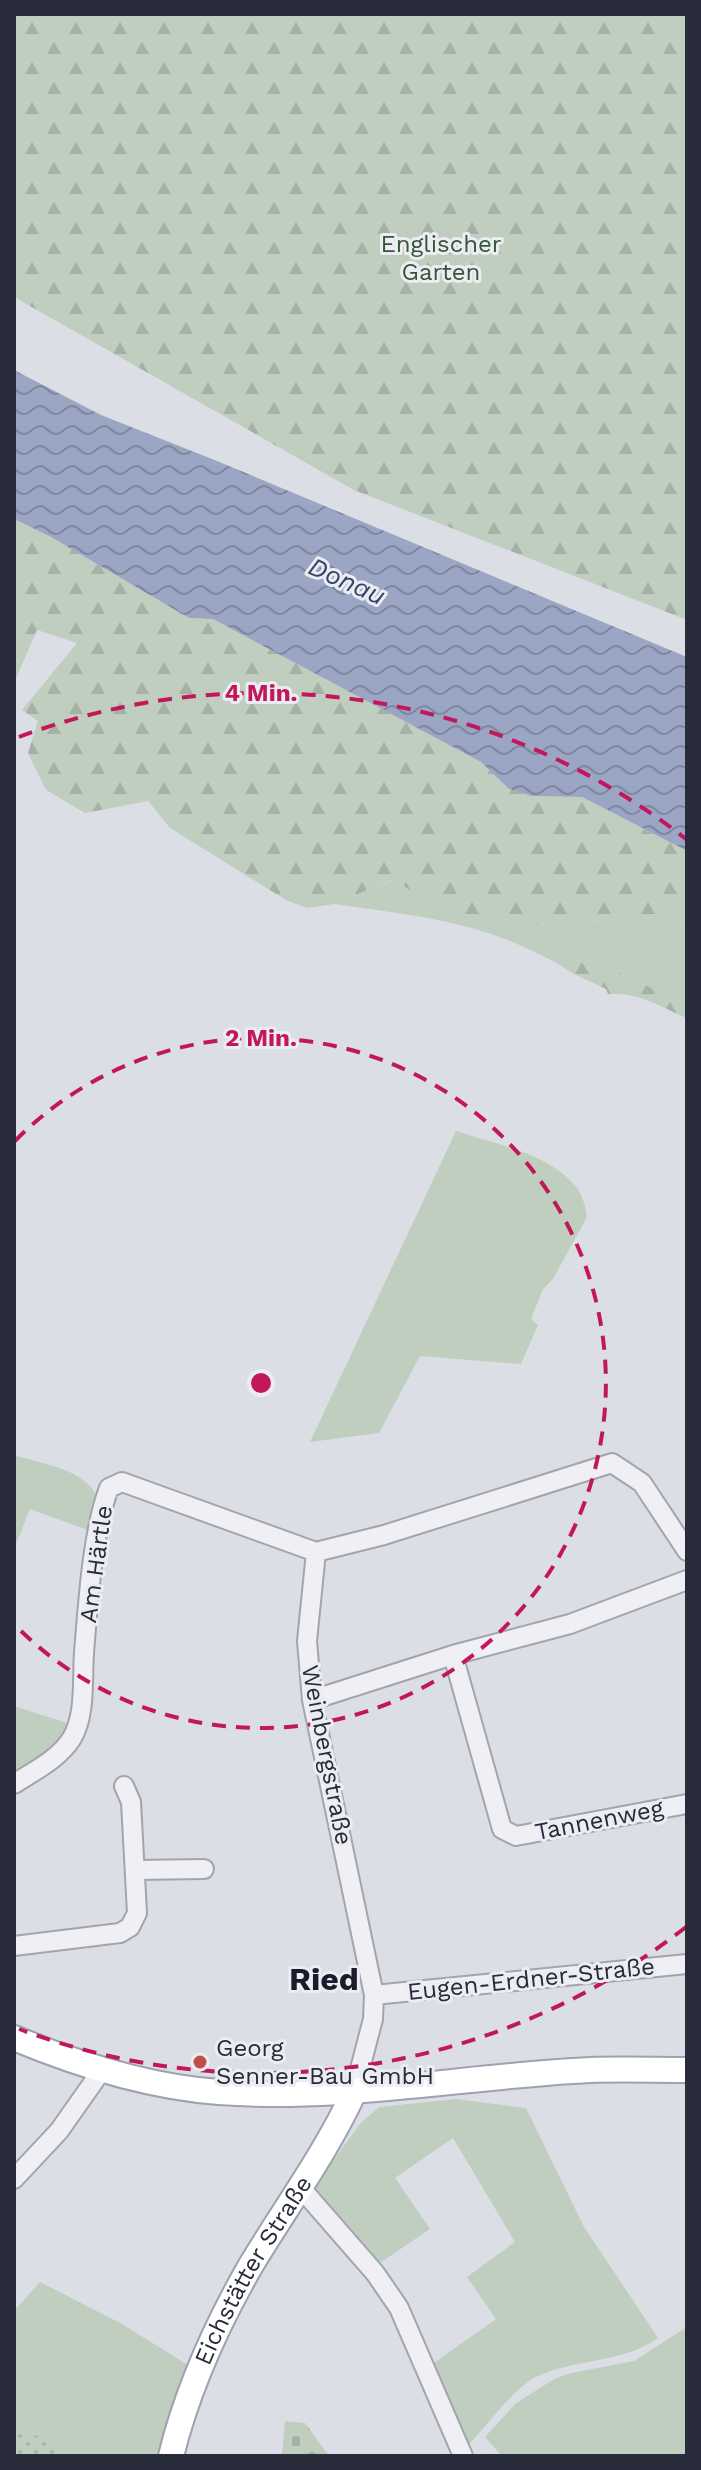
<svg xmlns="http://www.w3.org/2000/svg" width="701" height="2470" font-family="'Work Sans',sans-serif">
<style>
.grass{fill:#bfcebe}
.forest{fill:url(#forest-firs)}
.cemetery{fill:url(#cemetery-stones)}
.park{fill:url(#park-dots)}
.water{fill:url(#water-waves)}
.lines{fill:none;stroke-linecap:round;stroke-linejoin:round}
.minor-casing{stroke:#a2a5ae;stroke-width:22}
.major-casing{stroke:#9da1b0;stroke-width:28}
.minor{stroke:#efeff4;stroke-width:18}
.major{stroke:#fff;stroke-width:24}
.ring{fill:none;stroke:#c2185b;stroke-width:4;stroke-dasharray:14 10}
.poi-dot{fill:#c24e4a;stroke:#ebedf3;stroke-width:3}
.labels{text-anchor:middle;stroke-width:6;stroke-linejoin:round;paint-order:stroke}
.park-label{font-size:24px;fill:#365536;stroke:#ebedf3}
.street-label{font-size:24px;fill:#272b3a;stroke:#ebedf3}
.poi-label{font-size:24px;fill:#272b3a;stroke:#ebedf3;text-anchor:start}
.water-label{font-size:26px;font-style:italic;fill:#35436a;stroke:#ebedf3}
.district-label{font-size:32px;font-weight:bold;fill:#1a1c2b;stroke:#ebedf3}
.centre{fill:#c2185b;stroke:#ebedf3;stroke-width:4}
.ring-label{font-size:24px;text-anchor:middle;font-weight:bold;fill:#c2185b;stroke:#ebedf3;stroke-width:6;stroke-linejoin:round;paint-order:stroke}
</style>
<defs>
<pattern id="forest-firs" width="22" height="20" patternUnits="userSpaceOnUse" patternTransform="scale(2)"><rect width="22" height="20" fill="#bfcebe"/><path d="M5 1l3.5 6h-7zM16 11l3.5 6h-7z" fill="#a4b1a4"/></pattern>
<pattern id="cemetery-stones" width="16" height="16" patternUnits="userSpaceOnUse" patternTransform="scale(2)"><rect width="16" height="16" fill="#bfcebe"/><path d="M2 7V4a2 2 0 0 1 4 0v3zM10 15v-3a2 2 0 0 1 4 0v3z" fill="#a4b1a4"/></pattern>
<pattern id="park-dots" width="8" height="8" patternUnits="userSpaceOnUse" patternTransform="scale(2)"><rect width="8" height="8" fill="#bfcebe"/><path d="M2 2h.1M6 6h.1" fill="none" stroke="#a4b1a4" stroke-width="1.8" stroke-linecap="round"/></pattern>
<pattern id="water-waves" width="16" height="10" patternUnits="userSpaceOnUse" patternTransform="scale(2)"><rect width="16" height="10" fill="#9aa6c3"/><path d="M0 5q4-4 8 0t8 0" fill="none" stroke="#7e879f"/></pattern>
</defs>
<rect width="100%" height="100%" fill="#dcdee5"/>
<path class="grass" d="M395 879 440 911 535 924 660 917 687 924V1005L606 966 572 963 570 972C559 963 545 957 532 951 471 920 402 914 334 904Z
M456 1131C495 1144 549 1153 576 1187 583 1195 585 1206 587 1217L553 1279 543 1289 531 1319 538 1325 521 1364 420 1356 379 1433 310 1442Z
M14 1455C41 1464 100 1471 98 1508 98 1515 95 1524 93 1532L30 1509 14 1549Z
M14 1706 70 1724 60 1746 14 1777Z
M456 2099 526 2108 584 2227 658 2338C622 2364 574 2358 534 2378 514 2388 482 2431 465 2449L431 2365 496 2319 467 2277 515 2242 453 2138 395 2178 430 2229 374 2267 312 2189 360 2124 379 2107Z
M40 2282 122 2324 191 2367 160 2456H72L14 2423V2311Z
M687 2327V2456H502L485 2437 515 2404 554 2379 571 2373 634 2361Z"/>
<path class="forest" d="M14 14H687V620L354 490 14 297Z
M14 519 51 537 189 618 213 619 481 762 509 789 531 796 582 797 687 851V924L660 917 535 924 440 911 394 879 334 904 308 908 286 900 170 828 148 801 85 813 46 790 28 753 38 721 22 710 77 643 37 630 14 683Z
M572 962 606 966 687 1005V1018C661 1007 637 991 608 994L606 989 570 972Z"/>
<path class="cemetery" d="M285 2421 305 2423 329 2456H282Z"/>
<path class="park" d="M14 2423 72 2456H14Z"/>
<path class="water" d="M14 370 101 415 212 459 687 657V851L582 797 531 796 509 789 481 762 213 619 189 618 51 537 14 519Z"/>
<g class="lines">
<defs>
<path id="minor" d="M316 1552 307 1641 312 1700 374 1995 373 2019 354 2092
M316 1552 384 1535 612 1463 642 1483 687 1551
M453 1655 502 1829 516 1836 687 1804
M312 1700 453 1655 570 1624 687 1580
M14 1784C34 1771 59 1759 72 1738 86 1714 82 1680 84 1653 88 1604 92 1533 109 1488L122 1482 316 1552
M136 1870 204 1869
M14 1946 120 1933 130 1927 137 1913 131 1802 124 1786
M374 1995 687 1964
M14 2179 59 2131 102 2070
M300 2187 375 2273 399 2308 463 2456"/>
<g id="major">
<path d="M14 2038C79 2065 148 2087 219 2092 344 2101 466 2076 590 2070 622 2069 655 2070 687 2070"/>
<path id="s1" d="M171 2456C188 2387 216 2326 251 2265 286 2207 326 2153 354 2092"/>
</g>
</defs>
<use href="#minor" class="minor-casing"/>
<use href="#major" class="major-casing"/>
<use href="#minor" class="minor"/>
<use href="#major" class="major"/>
</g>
<g class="ring">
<path d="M15 1141A345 345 0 1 1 15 1625"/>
<path d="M686 1927A690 690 0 0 1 19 2029M19 737A690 690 0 0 1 686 839"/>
</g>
<circle class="poi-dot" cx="200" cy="2062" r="8"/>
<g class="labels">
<g class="park-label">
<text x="441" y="252">Englischer<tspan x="441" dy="28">Garten</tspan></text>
</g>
<g class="street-label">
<text transform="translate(96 1564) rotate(-82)" y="8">Am Härtle</text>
<text transform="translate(327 1755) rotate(79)" y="8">Weinbergstraße</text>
<text transform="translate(599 1820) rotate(-11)" y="8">Tannenweg</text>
<text transform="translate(531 1979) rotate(-6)" y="8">Eugen-Erdner-Straße</text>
<text dy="8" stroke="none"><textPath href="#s1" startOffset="204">Eichstätter Straße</textPath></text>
</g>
<g class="poi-label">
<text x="216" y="2056">Georg<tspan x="216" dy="28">Senner-Bau GmbH</tspan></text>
</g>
<g class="water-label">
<text transform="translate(347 581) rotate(24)" y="9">Donau</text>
</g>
<g class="district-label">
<text x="324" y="1990">Ried</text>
</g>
</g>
<circle cx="261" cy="1383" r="12" class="centre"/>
<g class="ring-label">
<text x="261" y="701">4 Min.</text>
<text x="261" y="1046">2 Min.</text>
</g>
<rect width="701" height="2470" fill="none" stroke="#272b3a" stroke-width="32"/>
</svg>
